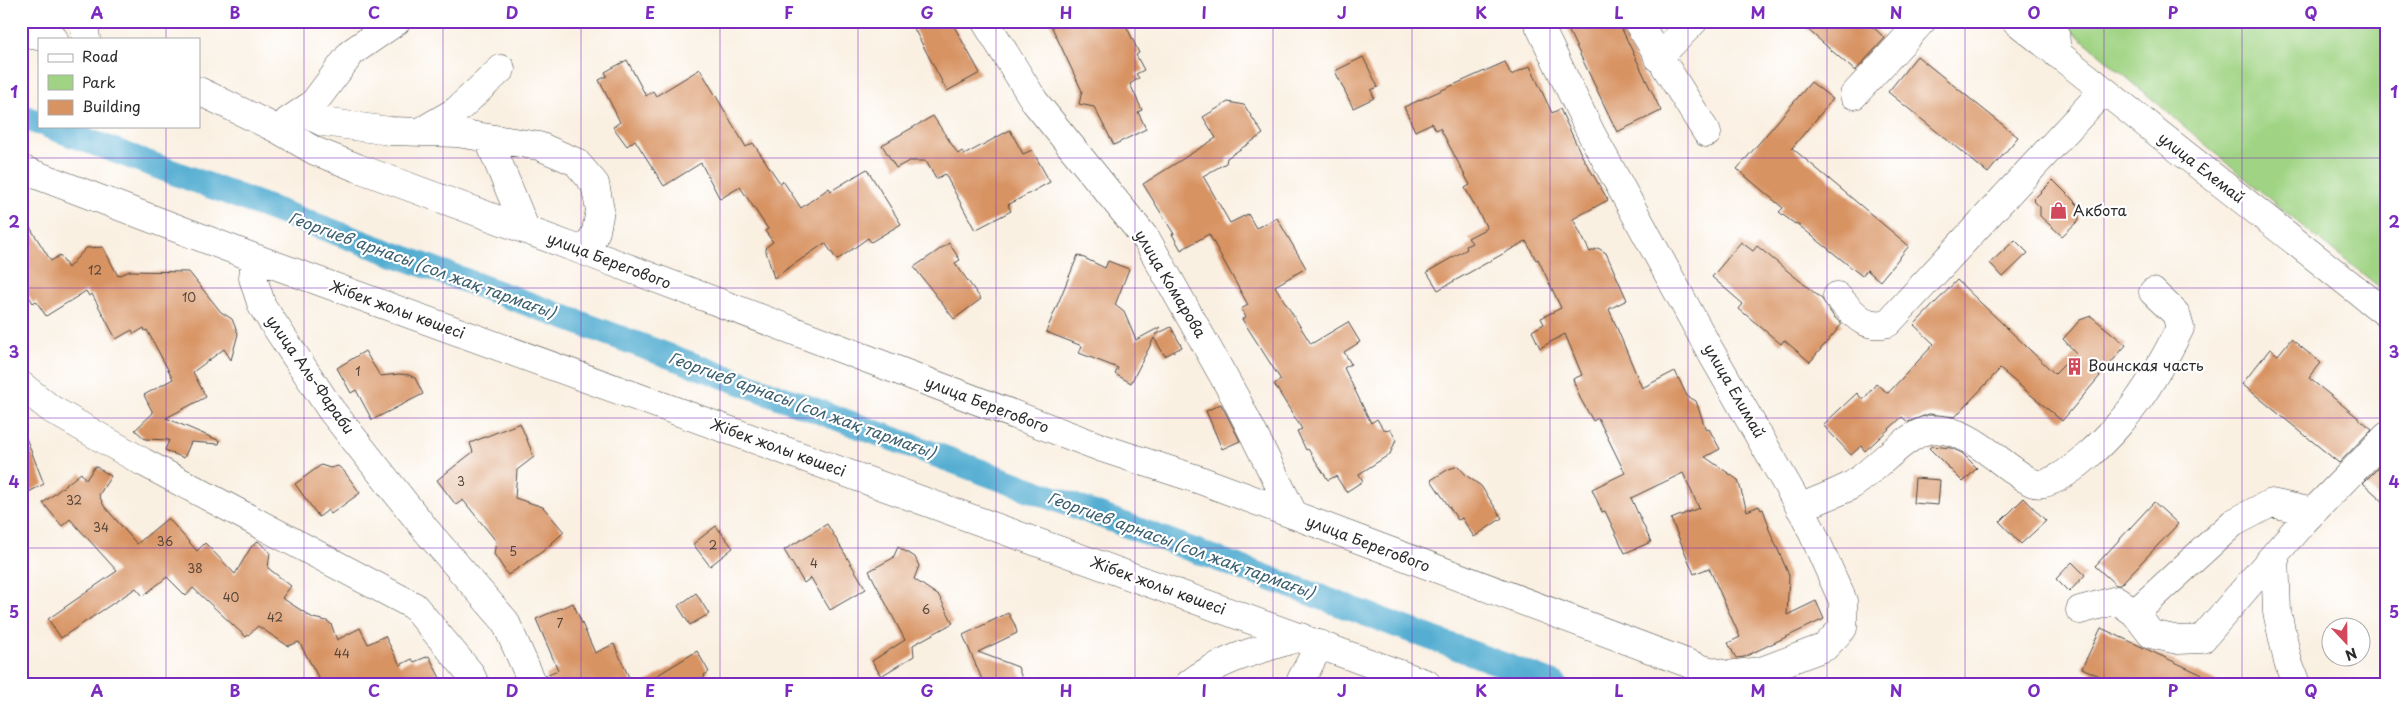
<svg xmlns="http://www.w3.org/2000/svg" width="2408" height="705" font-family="'Playpen Sans',sans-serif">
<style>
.green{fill:#a0d484;stroke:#668058}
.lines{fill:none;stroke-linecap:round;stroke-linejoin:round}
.canal{stroke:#54aed2;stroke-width:25}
.building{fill:#d89362}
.minor-casing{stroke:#4a4946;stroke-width:29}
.minor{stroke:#fff;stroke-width:28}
.grid{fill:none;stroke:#7b2cbf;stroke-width:1;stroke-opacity:0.55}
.labels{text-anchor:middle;stroke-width:4.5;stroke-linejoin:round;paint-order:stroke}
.number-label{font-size:12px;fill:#564539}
.street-label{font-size:15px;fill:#2b2b2b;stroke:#fff}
.poi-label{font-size:15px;fill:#2b2b2b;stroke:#fff;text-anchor:start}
.water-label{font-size:16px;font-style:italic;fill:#3b5f6e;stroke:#fff}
.neatline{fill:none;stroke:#7b2cbf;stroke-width:2}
.grid-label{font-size:16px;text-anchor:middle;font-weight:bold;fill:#7b2cbf}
</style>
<rect width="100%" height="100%" fill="#fff"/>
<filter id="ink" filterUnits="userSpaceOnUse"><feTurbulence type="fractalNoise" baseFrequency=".02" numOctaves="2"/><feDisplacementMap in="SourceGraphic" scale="10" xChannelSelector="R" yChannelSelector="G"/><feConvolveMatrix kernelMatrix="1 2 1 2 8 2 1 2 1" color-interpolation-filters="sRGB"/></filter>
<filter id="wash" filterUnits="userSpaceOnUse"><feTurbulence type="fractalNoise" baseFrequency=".0096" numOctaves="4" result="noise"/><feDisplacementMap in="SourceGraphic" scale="20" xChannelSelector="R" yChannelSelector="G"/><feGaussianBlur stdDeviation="1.12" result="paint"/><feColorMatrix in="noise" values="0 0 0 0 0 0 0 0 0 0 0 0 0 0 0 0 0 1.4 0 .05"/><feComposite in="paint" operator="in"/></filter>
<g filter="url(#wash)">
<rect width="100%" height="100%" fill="#faf0e2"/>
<path class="green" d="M2067 21H2387V293L2286 213 2070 29Z"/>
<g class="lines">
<path class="canal" d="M21 116 39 123
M48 126 1555 684"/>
</g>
<g id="blocks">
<path class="building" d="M910 21H951L980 73 947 91Z
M1049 21H1124L1139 53 1136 55 1144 70 1136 74 1139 78 1130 84 1142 110 1138 112 1146 129 1114 145 1094 107 1079 104 1082 91Z
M1564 21H1618L1661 111 1617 132Z
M1798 21H1866L1885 38 1855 71Z
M1917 56 2018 137 1988 173 1888 92Z
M1363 57 1378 87 1371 90 1374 98 1353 108 1335 71Z
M627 60 646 96 653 91 656 96 700 69 746 147 753 143 780 183 783 181 801 208 829 188 831 191 867 169 901 224 871 242 868 238 837 260 825 243 774 278 765 248 773 242 765 231 768 229 740 187 720 199 701 163 664 186 635 140 627 146 613 127 620 122 599 80 607 76 605 72Z
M1505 62 1511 75 1530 66 1552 113 1560 109 1582 156 1608 200 1573 219 1590 252 1598 248 1606 253 1627 300 1609 309 1642 388 1675 371 1687 396 1696 401 1706 430 1709 429 1720 449 1705 457 1738 480 1747 511 1759 506 1761 510 1763 509 1769 526 1768 527 1789 575 1787 615 1816 601 1824 619 1744 657 1736 658 1728 643 1740 637 1709 568 1694 574 1671 519 1699 508 1683 473 1631 498 1651 542 1625 553 1605 511 1602 512 1592 489 1625 473 1598 418 1593 421 1580 398 1573 379 1582 375 1565 334 1540 348 1532 331 1544 324 1541 318 1561 308 1538 259 1536 260 1526 241 1438 290 1427 272 1467 249 1466 246 1472 243 1468 238 1487 228 1465 188 1470 185 1440 128 1436 130 1432 123 1415 131 1404 107Z
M1811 82 1833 99 1792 148 1909 246 1880 281 1867 270 1862 276 1796 223 1795 224 1779 212 1783 208 1737 169Z
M1228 102 1244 105 1263 134 1227 158 1226 163 1203 176 1230 223 1248 214 1256 228 1277 218 1306 268 1275 286 1311 344 1348 322 1360 342 1344 352 1351 364 1344 368 1371 423 1377 419 1383 429 1391 430 1396 440 1390 454 1359 474 1363 481 1346 492 1336 476 1328 480 1308 449 1306 450 1297 431 1302 429 1274 384 1281 380 1242 319 1246 317 1241 309 1248 305 1209 234 1181 250 1172 234H1174L1143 184 1216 138 1203 117Z
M933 116 958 154 962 151 964 155 1010 130 1023 154 1032 150 1050 182 1008 205 1011 211 975 230 945 174 936 179 926 161H909L896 168 882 145Z
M2053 180 2078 205 2079 220 2062 236 2040 216V207L2033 200Z
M21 213 51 261 60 255 68 268 86 248 103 247 118 276 130 271 189 272 221 312 232 319 238 334 231 360 224 349 193 372 206 397 166 418 220 441 219 444 191 442 184 458 165 450 169 440 145 439 135 430 153 413 144 395 173 379 147 330 145 331 144 328 134 334 132 330 116 339 92 294 89 296 86 291 46 316 36 301 33 303 21 284Z
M2015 240 2028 253 2003 277 1990 263Z
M1741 242 1753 251 1757 246 1805 285 1822 299 1834 317 1842 324 1810 362 1784 340 1781 344 1739 309 1743 304 1712 277Z
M949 243 960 260 955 263 981 299 954 319 914 267Z
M1078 255 1105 268 1108 261 1129 269 1115 305 1124 312 1136 340 1160 327 1155 335 1171 327 1182 347 1165 356 1154 338 1131 383 1115 374 1118 368 1079 353 1082 346 1046 332Z
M1957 280 2055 374 2076 353 2063 339 2080 320 2091 316 2126 345 2062 421 2000 369 1955 417 1929 414 1908 422 1902 417 1865 451 1861 446 1851 455 1823 425 1857 393 1863 400 1876 384 1888 393 1934 344 1914 325Z
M2291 339 2321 363 2309 378 2372 429 2339 463 2242 384 2270 349 2278 355Z
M365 351 380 376 399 374 409 375 415 378 423 394 372 420 356 390 351 393 337 368Z
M1221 404 1240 441 1222 449 1206 411Z
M520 423 534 457 517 470 515 498 543 507 564 532 542 552 508 575 494 554 496 541 463 500 456 505 437 480 473 452 470 443Z
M21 430H23L44 484 21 496Z
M1932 446 1951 448 1962 453 1977 468 1963 482 1929 448Z
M2387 459V505L2363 483Z
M321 465 330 468 338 466 344 471 360 493 331 514 328 510 319 517 295 484Z
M95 466 111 476 99 495 104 506 137 544 168 518 197 551 205 543 235 574 251 547 258 541 270 552 268 568 291 586 282 598 313 618 327 621 331 624 337 640 360 628 368 644 385 636 400 665 412 659 414 662 429 656 443 684H322L299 642 288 646 258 626 246 637 193 588 186 596 167 577 143 596 136 588 61 638 48 619 117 571 70 519 62 526 43 503 81 473 86 480Z
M1458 466 1467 476 1481 486 1502 518 1474 537 1462 518 1458 520 1431 480 1449 469Z
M1915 478 1940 480 1938 505 1913 503Z
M2024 498 2046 521 2021 544 2000 522Z
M2154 502 2178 524 2120 585H2116L2095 566Z
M827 524 866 589 830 610 811 578 804 583 784 550Z
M716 526 733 548 710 566 693 544Z
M898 547 915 557 919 566 914 579 939 596 953 623 913 645 914 656 881 676 872 661 905 640 869 571 893 558Z
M2072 562 2085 575 2069 592 2056 579Z
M696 593 709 614 690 625 678 606Z
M573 603 595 653 614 644 632 684H548L546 675 558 670 536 619Z
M1008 613 1015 625 1017 633 978 652 1018 667 1024 684H984L963 635Z
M2101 628 2222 684H2117L2082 668Z
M697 651 709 672 704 675 705 677 693 684H643Z"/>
</g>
</g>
<g filter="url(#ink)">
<use href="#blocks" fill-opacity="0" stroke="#4a4946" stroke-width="1"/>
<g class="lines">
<defs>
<path id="minor" d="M84 21 86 39
M985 21 1035 102 1147 240 1235 397 1294 515
M1637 21 1707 133
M2016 21 2387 314
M2054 21 2057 54
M21 33 54 39
M1658 58 1694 21
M199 91 277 129 315 151 358 168 586 252 1102 448 1200 480 1294 515 1703 669 1727 675 1761 671 1825 647 1843 628V601L1806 518 1708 347 1591 133 1537 21
M1854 95 1922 21
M302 112 323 122 390 131 457 133 539 146 576 162 595 184 600 210 596 231 586 252
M288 121 313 104 352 52 397 21
M420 132 456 111 501 69
M488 138 526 230
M21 169 255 258 1427 684
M255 258 253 278 262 306 331 410 426 530 505 621 533 684
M1837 296C1854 313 1862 329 1888 323L2103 91
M21 385 51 409 143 462 414 606 470 673 475 684
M1800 508C1817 500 1836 494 1852 485 1873 472 1906 434 1929 430 1966 424 2001 466 2031 482 2058 496 2122 423 2136 403 2153 380 2167 354 2180 328L2176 314 2153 292
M2275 555 2277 612 2288 662 2296 684
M2080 610 2117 600 2135 613 2151 634 2178 640 2202 639 2301 524 2387 436
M2135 613 2233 523 2271 503 2313 512
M1189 684C1221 658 1262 649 1301 637
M1302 684 1301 680 1320 644"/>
</defs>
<use href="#minor" class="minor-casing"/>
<use href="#minor" class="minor"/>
</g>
</g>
<path class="grid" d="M166 21V39M304 21V684M443 21V684M581 21V684M720 21V684M858 21V684M996 21V684M1135 21V684M1273 21V684M1412 21V684M1550 21V684M1688 21V684M1827 21V684M1965 21V684M2104 21V684M2242 21V684M166 126V684M21 158H2387M21 288H2387M21 418H2387M21 548H2387"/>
<defs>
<symbol id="shop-bare" viewBox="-9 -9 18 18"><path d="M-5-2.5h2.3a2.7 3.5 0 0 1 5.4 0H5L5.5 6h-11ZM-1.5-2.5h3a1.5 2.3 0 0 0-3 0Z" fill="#d1495b" stroke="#fff" stroke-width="2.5" paint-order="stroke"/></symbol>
<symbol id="building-bare" viewBox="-9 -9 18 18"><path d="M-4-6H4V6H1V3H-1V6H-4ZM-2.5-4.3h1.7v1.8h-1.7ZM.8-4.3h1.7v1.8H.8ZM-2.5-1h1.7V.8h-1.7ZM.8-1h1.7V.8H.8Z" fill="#d1495b" stroke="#fff" stroke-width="2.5" paint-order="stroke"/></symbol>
</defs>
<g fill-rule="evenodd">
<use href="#shop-bare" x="2046" y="198" width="25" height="25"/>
<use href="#building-bare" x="2062" y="354" width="25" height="25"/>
</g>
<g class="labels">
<g class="number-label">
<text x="95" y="275">12</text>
<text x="189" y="302">10</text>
<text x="358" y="376">1</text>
<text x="461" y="486">3</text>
<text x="74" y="505">32</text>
<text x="101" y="532">34</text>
<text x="165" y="546">36</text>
<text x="713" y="550">2</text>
<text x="513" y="556">5</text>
<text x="814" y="568">4</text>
<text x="195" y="573">38</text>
<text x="231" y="602">40</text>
<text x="926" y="614">6</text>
<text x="275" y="622">42</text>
<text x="560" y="628">7</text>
<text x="342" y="658">44</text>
</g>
<g class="street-label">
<text transform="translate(2201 168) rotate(38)" y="5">улица Елемай</text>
<text transform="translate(609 261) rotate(21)" y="5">улица Берегового</text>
<text transform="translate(1170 284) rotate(59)" y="5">улица Комарова</text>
<text transform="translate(397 310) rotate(20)" y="5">Жібек жолы көшесі</text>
<text transform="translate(310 375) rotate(55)" y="5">улица Аль-Фараби</text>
<text transform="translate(1734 391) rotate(60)" y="5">улица Елимай</text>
<text transform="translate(987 405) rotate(21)" y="5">улица Берегового</text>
<text transform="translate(778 448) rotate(20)" y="5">Жібек жолы көшесі</text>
<text transform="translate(1368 544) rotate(21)" y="5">улица Берегового</text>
<text transform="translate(1158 586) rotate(20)" y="5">Жібек жолы көшесі</text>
</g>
<g class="poi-label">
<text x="2073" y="216">Акбота</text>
<text x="2088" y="371">Воинская часть</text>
</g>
<g class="water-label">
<text transform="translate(422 265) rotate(20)" y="6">Георгиев арнасы (сол жақ тармағы)</text>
<text transform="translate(802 405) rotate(20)" y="6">Георгиев арнасы (сол жақ тармағы)</text>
<text transform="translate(1181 545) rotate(20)" y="6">Георгиев арнасы (сол жақ тармағы)</text>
</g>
</g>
<rect width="2408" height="705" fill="none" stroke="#fff" stroke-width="55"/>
<rect x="38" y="38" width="162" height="90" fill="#ffffff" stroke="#aaaaaa"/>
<rect x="48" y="54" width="25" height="8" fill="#ffffff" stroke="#aaaaaa"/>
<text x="82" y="62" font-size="15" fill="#2b2b2b">Road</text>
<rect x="48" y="75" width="25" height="15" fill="#a0d484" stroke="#aaaaaa"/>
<text x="82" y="88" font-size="15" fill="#2b2b2b">Park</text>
<rect x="48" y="100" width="25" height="15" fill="#d89362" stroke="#aaaaaa"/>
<text x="82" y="112" font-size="15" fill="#2b2b2b">Building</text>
<g transform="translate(2346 642) rotate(158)"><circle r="24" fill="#ffffff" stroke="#aaaaaa"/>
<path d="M0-4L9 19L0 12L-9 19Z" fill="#d1495b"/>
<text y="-8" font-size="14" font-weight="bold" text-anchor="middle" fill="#2b2b2b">N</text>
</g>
<rect x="28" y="28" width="2352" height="650" class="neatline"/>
<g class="grid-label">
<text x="97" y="19">A</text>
<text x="235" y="19">B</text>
<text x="374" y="19">C</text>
<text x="512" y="19">D</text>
<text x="650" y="19">E</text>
<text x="789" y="19">F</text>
<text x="927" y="19">G</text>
<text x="1066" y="19">H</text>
<text x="1204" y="19">I</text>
<text x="1342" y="19">J</text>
<text x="1481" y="19">K</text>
<text x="1619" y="19">L</text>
<text x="1758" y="19">M</text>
<text x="1896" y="19">N</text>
<text x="2034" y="19">O</text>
<text x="2173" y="19">P</text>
<text x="2311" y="19">Q</text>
<text x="14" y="98">1</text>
<text x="2394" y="98">1</text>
<text x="14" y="228">2</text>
<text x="2394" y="228">2</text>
<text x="14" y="358">3</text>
<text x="2394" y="358">3</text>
<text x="14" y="488">4</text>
<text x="2394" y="488">4</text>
<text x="14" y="618">5</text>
<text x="2394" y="618">5</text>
<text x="97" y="697">A</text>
<text x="235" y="697">B</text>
<text x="374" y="697">C</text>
<text x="512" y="697">D</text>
<text x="650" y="697">E</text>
<text x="789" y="697">F</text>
<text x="927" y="697">G</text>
<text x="1066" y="697">H</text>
<text x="1204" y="697">I</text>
<text x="1342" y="697">J</text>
<text x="1481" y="697">K</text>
<text x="1619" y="697">L</text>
<text x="1758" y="697">M</text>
<text x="1896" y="697">N</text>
<text x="2034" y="697">O</text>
<text x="2173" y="697">P</text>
<text x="2311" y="697">Q</text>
</g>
</svg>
